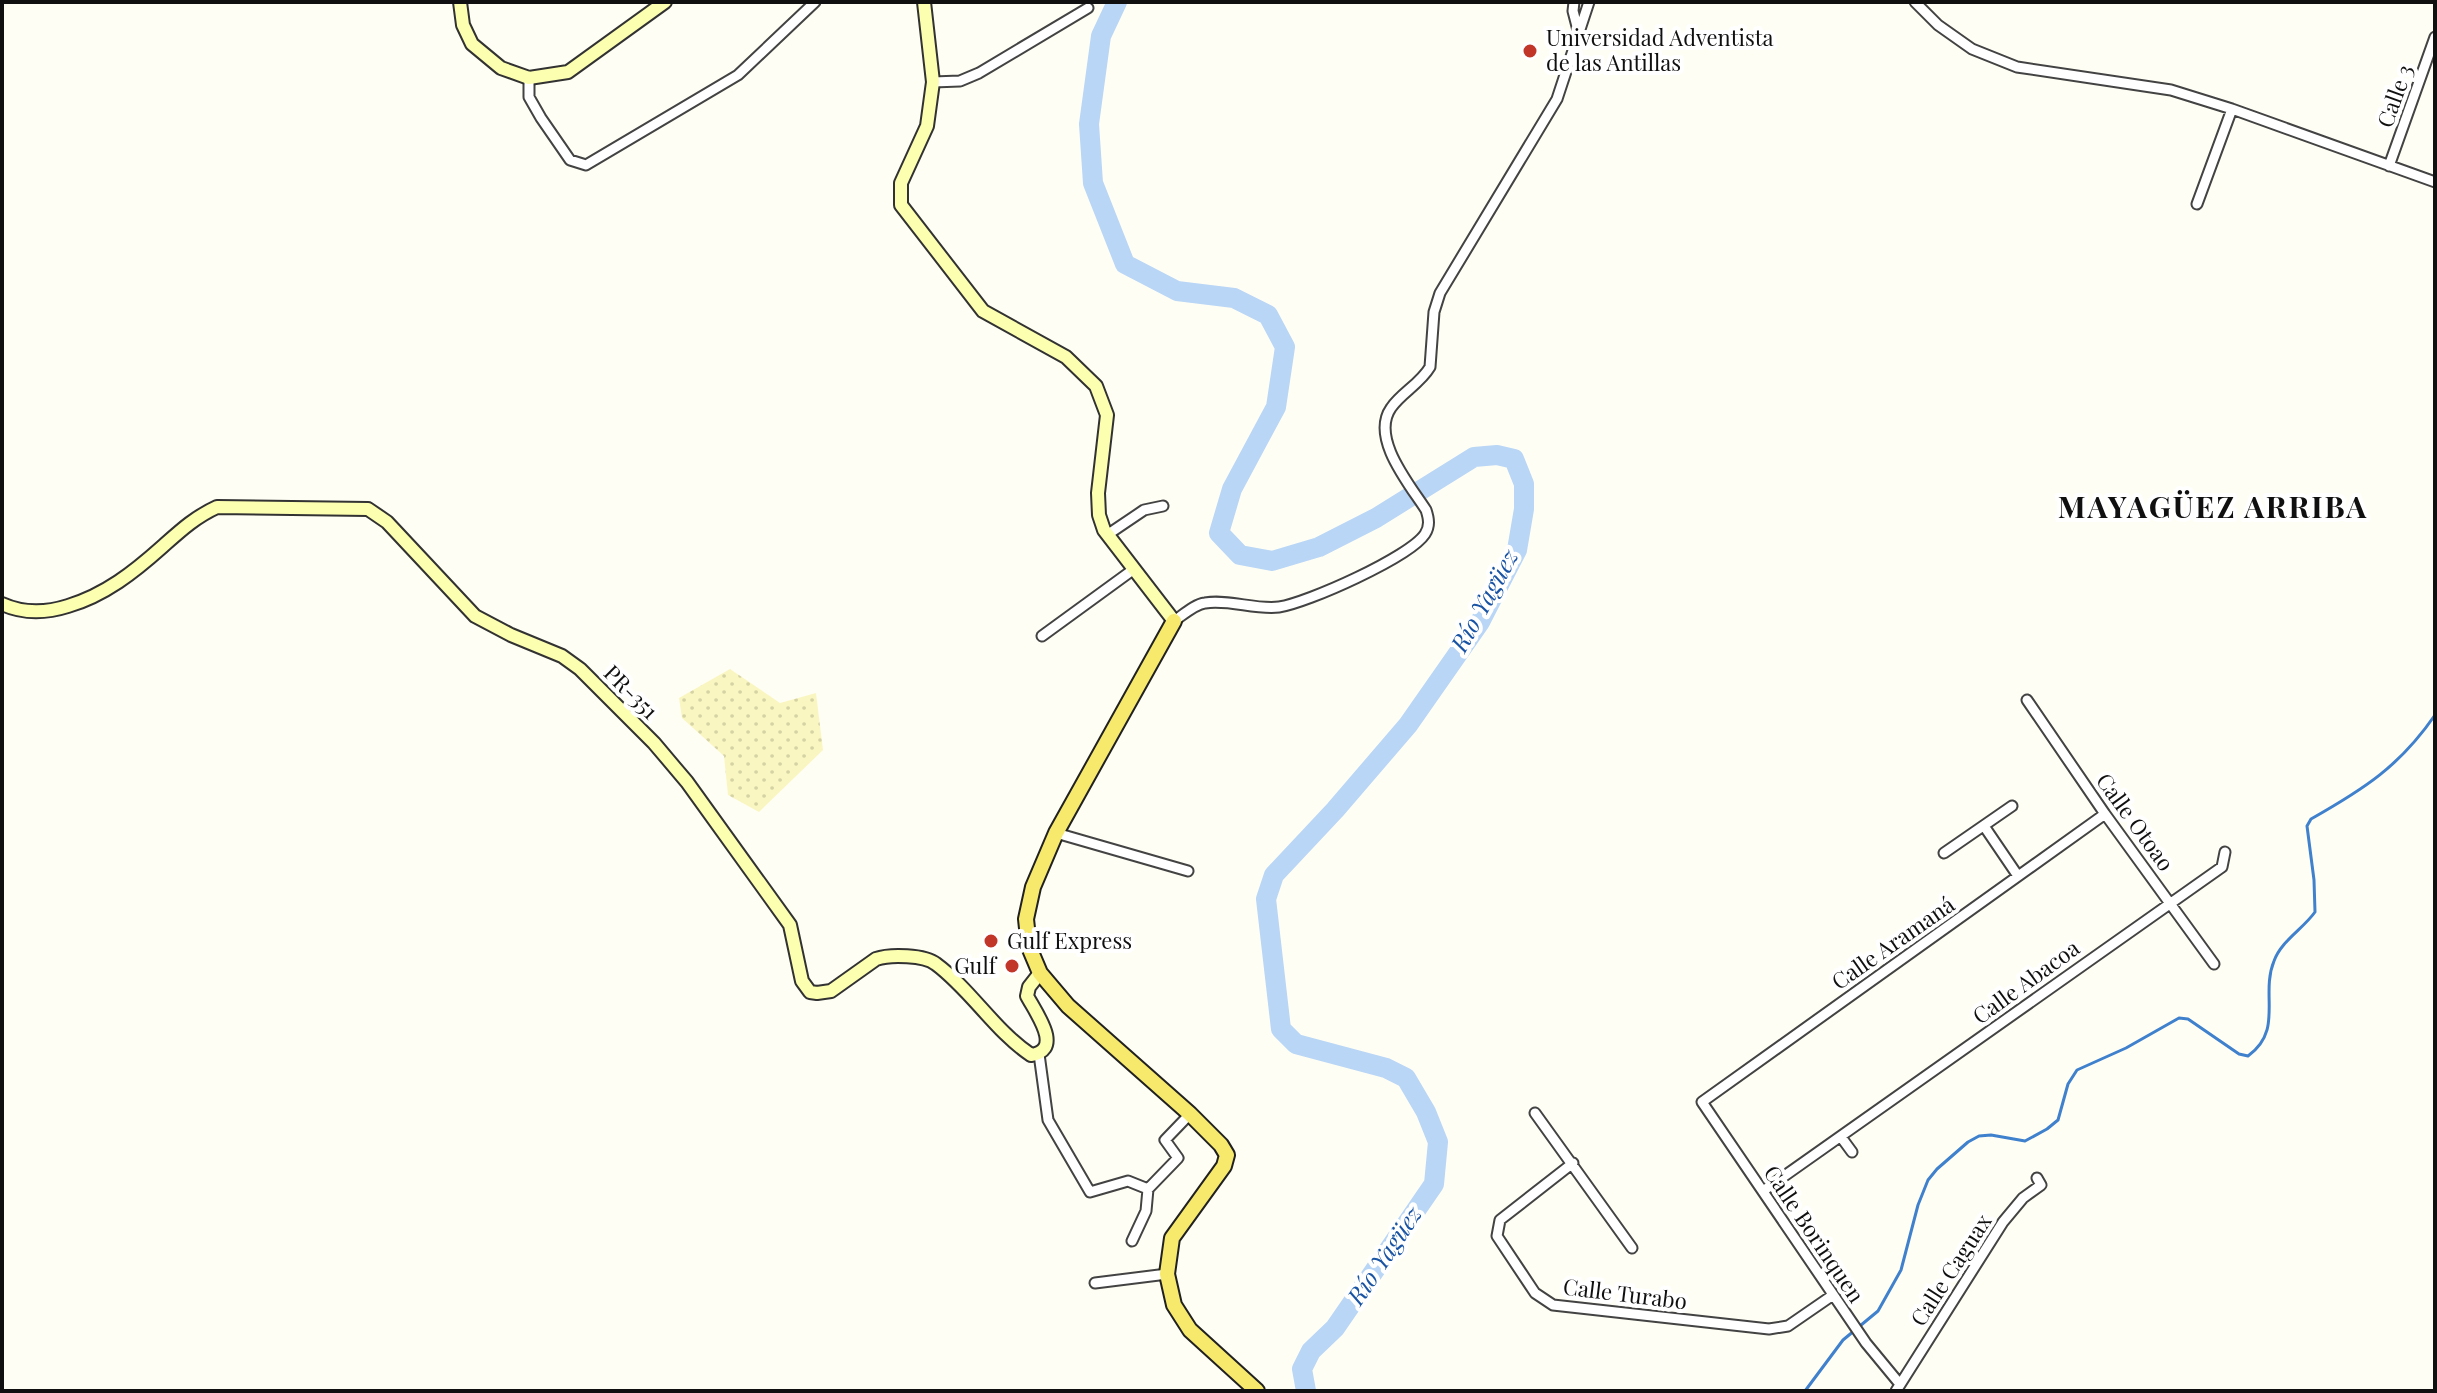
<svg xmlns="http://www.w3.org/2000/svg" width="2437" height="1393" font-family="'Playfair Display',serif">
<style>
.sand{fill:url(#sand-dots)}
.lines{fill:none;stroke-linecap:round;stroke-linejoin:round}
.stream{stroke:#4081cd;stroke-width:3}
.river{stroke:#b9d6f6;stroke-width:20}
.street-casing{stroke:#434343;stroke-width:13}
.secondary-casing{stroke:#323232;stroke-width:16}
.primary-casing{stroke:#212121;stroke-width:18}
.street{stroke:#fff;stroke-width:9}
.secondary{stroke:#fcfeb0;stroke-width:12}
.primary{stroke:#f7e96c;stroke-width:14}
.poi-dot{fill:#c13628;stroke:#fff;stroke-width:3}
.labels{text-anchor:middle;stroke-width:8;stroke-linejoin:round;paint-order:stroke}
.poi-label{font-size:22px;fill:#101010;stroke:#fff;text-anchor:start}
.street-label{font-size:22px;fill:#101010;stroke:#fff}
.water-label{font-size:24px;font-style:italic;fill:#1953a3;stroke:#fff}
.district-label{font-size:30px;font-weight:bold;letter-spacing:2px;fill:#101010;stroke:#fff}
</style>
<defs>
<pattern id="sand-dots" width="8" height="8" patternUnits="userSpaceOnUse" patternTransform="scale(2)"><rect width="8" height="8" fill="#faf6c1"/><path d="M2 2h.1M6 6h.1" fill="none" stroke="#d5d2a5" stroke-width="1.8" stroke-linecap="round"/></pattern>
</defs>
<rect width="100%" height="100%" fill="#fffef4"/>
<path class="sand" d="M730 669 780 703 816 693 823 750 759 812 728 795 724 756 682 718 679 698Z"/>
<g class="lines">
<path class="stream" d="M1805 1391 1843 1340 1878 1311 1901 1270 1918 1205 1928 1180 1937 1169 1968 1142 1979 1136 1991 1135 2025 1141 2047 1129 2058 1120 2068 1084 2077 1070 2126 1048 2179 1018 2188 1019 2239 1054 2248 1056C2284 1030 2260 995 2274 961 2281 941 2303 929 2315 912L2314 880 2307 826 2311 819C2364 789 2400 766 2435 715"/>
<path class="river" d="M1117 2 1101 36 1089 124 1093 183 1125 264 1177 291 1234 298 1268 315 1285 347 1276 407 1232 489 1219 533 1240 555 1272 561 1319 547 1376 518 1474 457 1497 455 1514 459 1524 484V509L1517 550 1480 622 1408 725 1335 810 1274 875 1266 899 1281 1029 1296 1044 1386 1068 1406 1078 1426 1112 1438 1142 1434 1184 1335 1328 1311 1351 1302 1369 1306 1391"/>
<defs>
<path id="street" d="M1574 2 1573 11 1579 34
M1915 2 1938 25 1972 49 2017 67 2171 90 2232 109 2435 182
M529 78V97L541 118 570 160 586 165 738 75 815 2
M933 82 960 81 979 73 1088 8
M2389 166 2435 37
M2197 204 2232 109
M1107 535 1144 510 1163 506
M1174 621C1183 615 1195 604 1205 603 1229 599 1255 610 1279 607 1307 603 1410 557 1425 534 1430 526 1429 519 1426 510 1410 485 1370 438 1391 408 1401 393 1420 384 1430 367L1434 312 1440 293 1557 99 1589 2
M1042 636 1134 569
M2027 700 2105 814 2214 964
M1984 826 2018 876
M1056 833 1188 871
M1944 853 2012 806
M1039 1054 1048 1120 1090 1192 1128 1181 1148 1189
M1535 1113 1632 1248
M1841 1137 1852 1152
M1573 1163 1500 1220 1497 1236 1535 1293 1553 1305 1769 1329 1788 1326 1833 1295
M1763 1191 2222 867 2225 852
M1132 1241 1146 1211 1148 1189 1178 1158 1165 1140 1190 1114
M1095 1283 1167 1274
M1899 1383 1866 1343 1702 1102 2105 814
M1896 1391 2003 1222 2023 1198 2041 1185 2037 1178"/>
<path id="secondary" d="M460 2 463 25 472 44 501 68 529 78 568 72 665 2
M924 2 933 82 927 126 901 183V205L983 311 1066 357 1096 386 1107 415 1098 493 1099 515 1104 530 1174 621
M2 604C24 614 46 613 68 606 105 595 134 572 162 547 180 531 195 517 217 507L368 509 387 522 475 616 511 635 562 656 580 669 654 743 687 782 790 925 802 981 810 992 817 993 831 991 876 959C890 954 925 955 936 964 971 990 995 1031 1031 1055 1064 1050 1036 1013 1027 996L1029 987 1040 973"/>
<path id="primary" d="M1174 621 1056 833 1033 887 1026 919 1029 947 1040 973 1068 1006 1190 1114 1221 1145 1227 1155 1224 1166 1172 1238 1167 1274 1174 1305 1190 1330 1257 1391"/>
</defs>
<use href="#street" class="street-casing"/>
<use href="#secondary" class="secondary-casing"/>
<use href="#primary" class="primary-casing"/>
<use href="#street" class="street"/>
<use href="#secondary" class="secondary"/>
<use href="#primary" class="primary"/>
</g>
<g class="poi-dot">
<circle cx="1530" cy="51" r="8"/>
<circle cx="991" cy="941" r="8"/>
<circle cx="1012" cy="966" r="8"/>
</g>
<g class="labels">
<g class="poi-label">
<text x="1546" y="46">Universidad Adventista<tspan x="1546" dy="25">de las Antillas</tspan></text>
<text x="1007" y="949">Gulf Express</text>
<text x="996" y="974" text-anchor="end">Gulf</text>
</g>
<g class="street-label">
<text transform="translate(2395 96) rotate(-70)" y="8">Calle 3</text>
<text transform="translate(631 692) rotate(45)" y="8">PR-351</text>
<text transform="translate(2135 822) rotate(54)" y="8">Calle Otoao</text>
<text transform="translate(1893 943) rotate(-35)" y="8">Calle Aramaná</text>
<text transform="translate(2026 982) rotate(-36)" y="8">Calle Abacoa</text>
<text transform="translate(1814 1234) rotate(56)" y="8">Calle Borinquen</text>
<text transform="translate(1951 1270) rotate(-57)" y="8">Calle Caguax</text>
<text transform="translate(1625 1294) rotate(7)" y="8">Calle Turabo</text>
</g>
<g class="water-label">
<text transform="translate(1485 601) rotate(-61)" y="8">Río Yagüez</text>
<text transform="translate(1385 1256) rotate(-56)" y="8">Río Yagüez</text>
</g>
<g class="district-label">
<text x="2213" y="518">MAYAGÜEZ ARRIBA</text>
</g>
</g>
<rect width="2437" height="1393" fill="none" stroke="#101010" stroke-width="8"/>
</svg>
